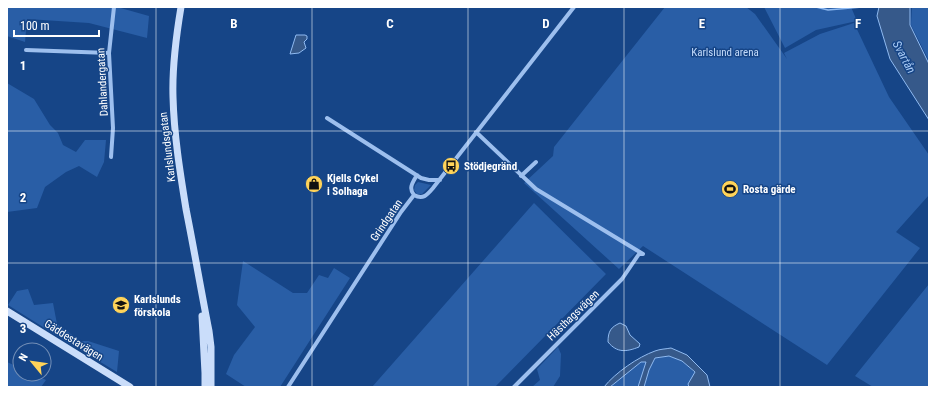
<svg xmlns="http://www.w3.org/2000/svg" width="936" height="394" font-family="'Roboto Condensed',sans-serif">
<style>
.green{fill:#295ea6}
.water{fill:#36598a;stroke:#8fbaf1}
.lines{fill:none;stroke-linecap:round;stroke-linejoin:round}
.stream{stroke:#8fbaf1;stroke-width:1.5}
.street{stroke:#9dbfee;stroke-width:4}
.secondary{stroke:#caddfa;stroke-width:7}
.grid{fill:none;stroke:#fff;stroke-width:1;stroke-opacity:0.55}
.labels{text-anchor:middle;stroke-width:3;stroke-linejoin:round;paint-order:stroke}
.park-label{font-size:11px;fill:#c2dafa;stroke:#164587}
.street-label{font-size:11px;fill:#fff;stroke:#164587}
.poi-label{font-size:11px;font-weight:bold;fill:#fff;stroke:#164587;text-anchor:start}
.water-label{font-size:12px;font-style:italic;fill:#a8caf5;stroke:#164587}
.grid-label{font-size:13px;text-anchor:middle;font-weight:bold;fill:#fff;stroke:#164587;stroke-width:3;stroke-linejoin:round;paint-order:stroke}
</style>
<rect width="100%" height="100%" fill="#164587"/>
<path class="green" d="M7 7H117L149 16 147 38 89 23 27 19 25 42 7 36Z
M665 7H746L755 14 787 59 784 53 820 34 854 23 889 97 929 155V195L896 232 920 248 827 365 643 246 619 269 524 183 553 156 554 147Z
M764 7H851L857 21 816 30 785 48Z
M912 7H929V61L911 25Z
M7 83 34 99 50 125 58 133 63 145 76 152 85 140H106L104 162 97 177 79 166 66 172 45 187 37 208 7 212Z
M418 182 431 185 422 194H417L414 190 415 185Z
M534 203 606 274 495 387H372Z
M243 261 293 293H307L319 275 328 278 334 268 350 278 280 387H246L226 374 234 355 255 327 237 305Z
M929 284V387H873L855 376Z
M28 289 34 305 53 303 57 324 75 337 70 344 8 305 17 291Z
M82 341H88L119 351 117 372 77 348Z
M558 347 561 354 560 376 553 387H532L540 380 537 369Z
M669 356 682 361 695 373 688 384 689 387H644L649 370 655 358Z
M7 362 20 368V374H34L46 380 41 387H7Z
M641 362H646L638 387H610Z"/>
<path class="water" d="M879 7H910V25L929 64V120L890 59 877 16Z
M296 35H305L307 36V39L304 42 306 48 299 53 290 54Z
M620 323 626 326 630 335 640 344 639 347C626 352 617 353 608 342 608 331 611 327 620 323Z
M671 348 687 355 707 375 710 387H689L688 384 695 372 682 361 669 356 655 358 649 370 644 387H638L646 362H641L610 387H604C615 373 638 357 655 351 660 349 666 349 671 348Z"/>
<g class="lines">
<path class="stream" d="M816 7 828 10 862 7"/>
<path class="street" d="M26 50 109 53
M327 118 421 178 429 180H440
M476 132 536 189 643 254
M111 157 113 128 109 53 114 7
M521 176 536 162
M414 195C423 200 427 195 433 188L574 7
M414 195C408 188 413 182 417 175
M288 387 401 212 414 195
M514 387 622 279 639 254H643"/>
<path class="secondary" d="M181 7C176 37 172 67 173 97 174 135 180 172 186 209 194 249 201 290 209 331L211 347V387
M7 311 130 387
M202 316 205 373V387"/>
</g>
<path class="grid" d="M156 7V387M312 7V387M468 7V387M624 7V387M780 7V387M7 131H929M7 263H929"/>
<defs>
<symbol id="bus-disc" viewBox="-11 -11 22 22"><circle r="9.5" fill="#ffd359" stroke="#164587"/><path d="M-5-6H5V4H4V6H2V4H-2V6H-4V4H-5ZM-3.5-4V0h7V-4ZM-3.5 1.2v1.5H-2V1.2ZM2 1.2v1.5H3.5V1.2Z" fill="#111"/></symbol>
<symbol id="shop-disc" viewBox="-11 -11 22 22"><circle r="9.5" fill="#ffd359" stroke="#164587"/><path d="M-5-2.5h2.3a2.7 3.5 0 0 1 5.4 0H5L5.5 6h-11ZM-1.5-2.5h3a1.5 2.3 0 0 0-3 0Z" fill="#111"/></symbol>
<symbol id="stadium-disc" viewBox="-11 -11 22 22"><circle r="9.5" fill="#ffd359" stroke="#164587"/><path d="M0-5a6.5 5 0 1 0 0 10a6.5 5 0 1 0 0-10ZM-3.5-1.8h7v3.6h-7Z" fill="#111"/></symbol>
<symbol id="school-disc" viewBox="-11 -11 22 22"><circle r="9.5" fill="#ffd359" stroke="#164587"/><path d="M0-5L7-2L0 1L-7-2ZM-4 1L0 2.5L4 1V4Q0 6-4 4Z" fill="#111"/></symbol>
</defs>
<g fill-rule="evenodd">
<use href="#bus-disc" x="441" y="156" width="20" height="20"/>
<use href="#shop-disc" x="304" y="174" width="20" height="20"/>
<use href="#stadium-disc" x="720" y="179" width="20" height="20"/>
<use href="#school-disc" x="111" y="295" width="20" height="20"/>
</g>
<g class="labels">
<g class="park-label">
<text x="725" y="56">Karlslund arena</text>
</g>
<g class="street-label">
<text transform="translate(102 82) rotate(-93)" y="4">Dahlandergatan</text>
<text transform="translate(167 147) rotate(-97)" y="4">Karlslundsgatan</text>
<text transform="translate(386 220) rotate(-56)" y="4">Grindgatan</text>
<text transform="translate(573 315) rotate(-44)" y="4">Hästhagsvägen</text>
<text transform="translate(74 340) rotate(32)" y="4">Gäddestavägen</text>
</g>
<g class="poi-label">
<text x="464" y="170">Stödjegränd</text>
<text x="327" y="182">Kjells Cykel<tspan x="327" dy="13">i Solhaga</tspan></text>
<text x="743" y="193">Rosta gärde</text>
<text x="134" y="303">Karlslunds<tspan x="134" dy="13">förskola</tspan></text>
</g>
<g class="water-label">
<text transform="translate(904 57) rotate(62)" y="4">Svartån</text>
</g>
</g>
<g class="grid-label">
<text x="234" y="28">B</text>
<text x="390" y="28">C</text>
<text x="546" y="28">D</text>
<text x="702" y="28">E</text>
<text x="858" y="28">F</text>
<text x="23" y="70">1</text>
<text x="23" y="202">2</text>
<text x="23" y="333">3</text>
</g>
<rect width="936" height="394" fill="none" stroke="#ffffff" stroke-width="16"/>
<g transform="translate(32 362) rotate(299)"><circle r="19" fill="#164587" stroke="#738fb7"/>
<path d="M0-3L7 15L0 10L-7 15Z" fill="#ffd359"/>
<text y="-6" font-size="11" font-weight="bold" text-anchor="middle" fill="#ffffff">N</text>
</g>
<path d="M14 30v6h85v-6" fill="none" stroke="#ffffff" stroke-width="2"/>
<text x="20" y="30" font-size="12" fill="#ffffff" stroke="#164587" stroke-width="3" paint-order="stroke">100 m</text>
</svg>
